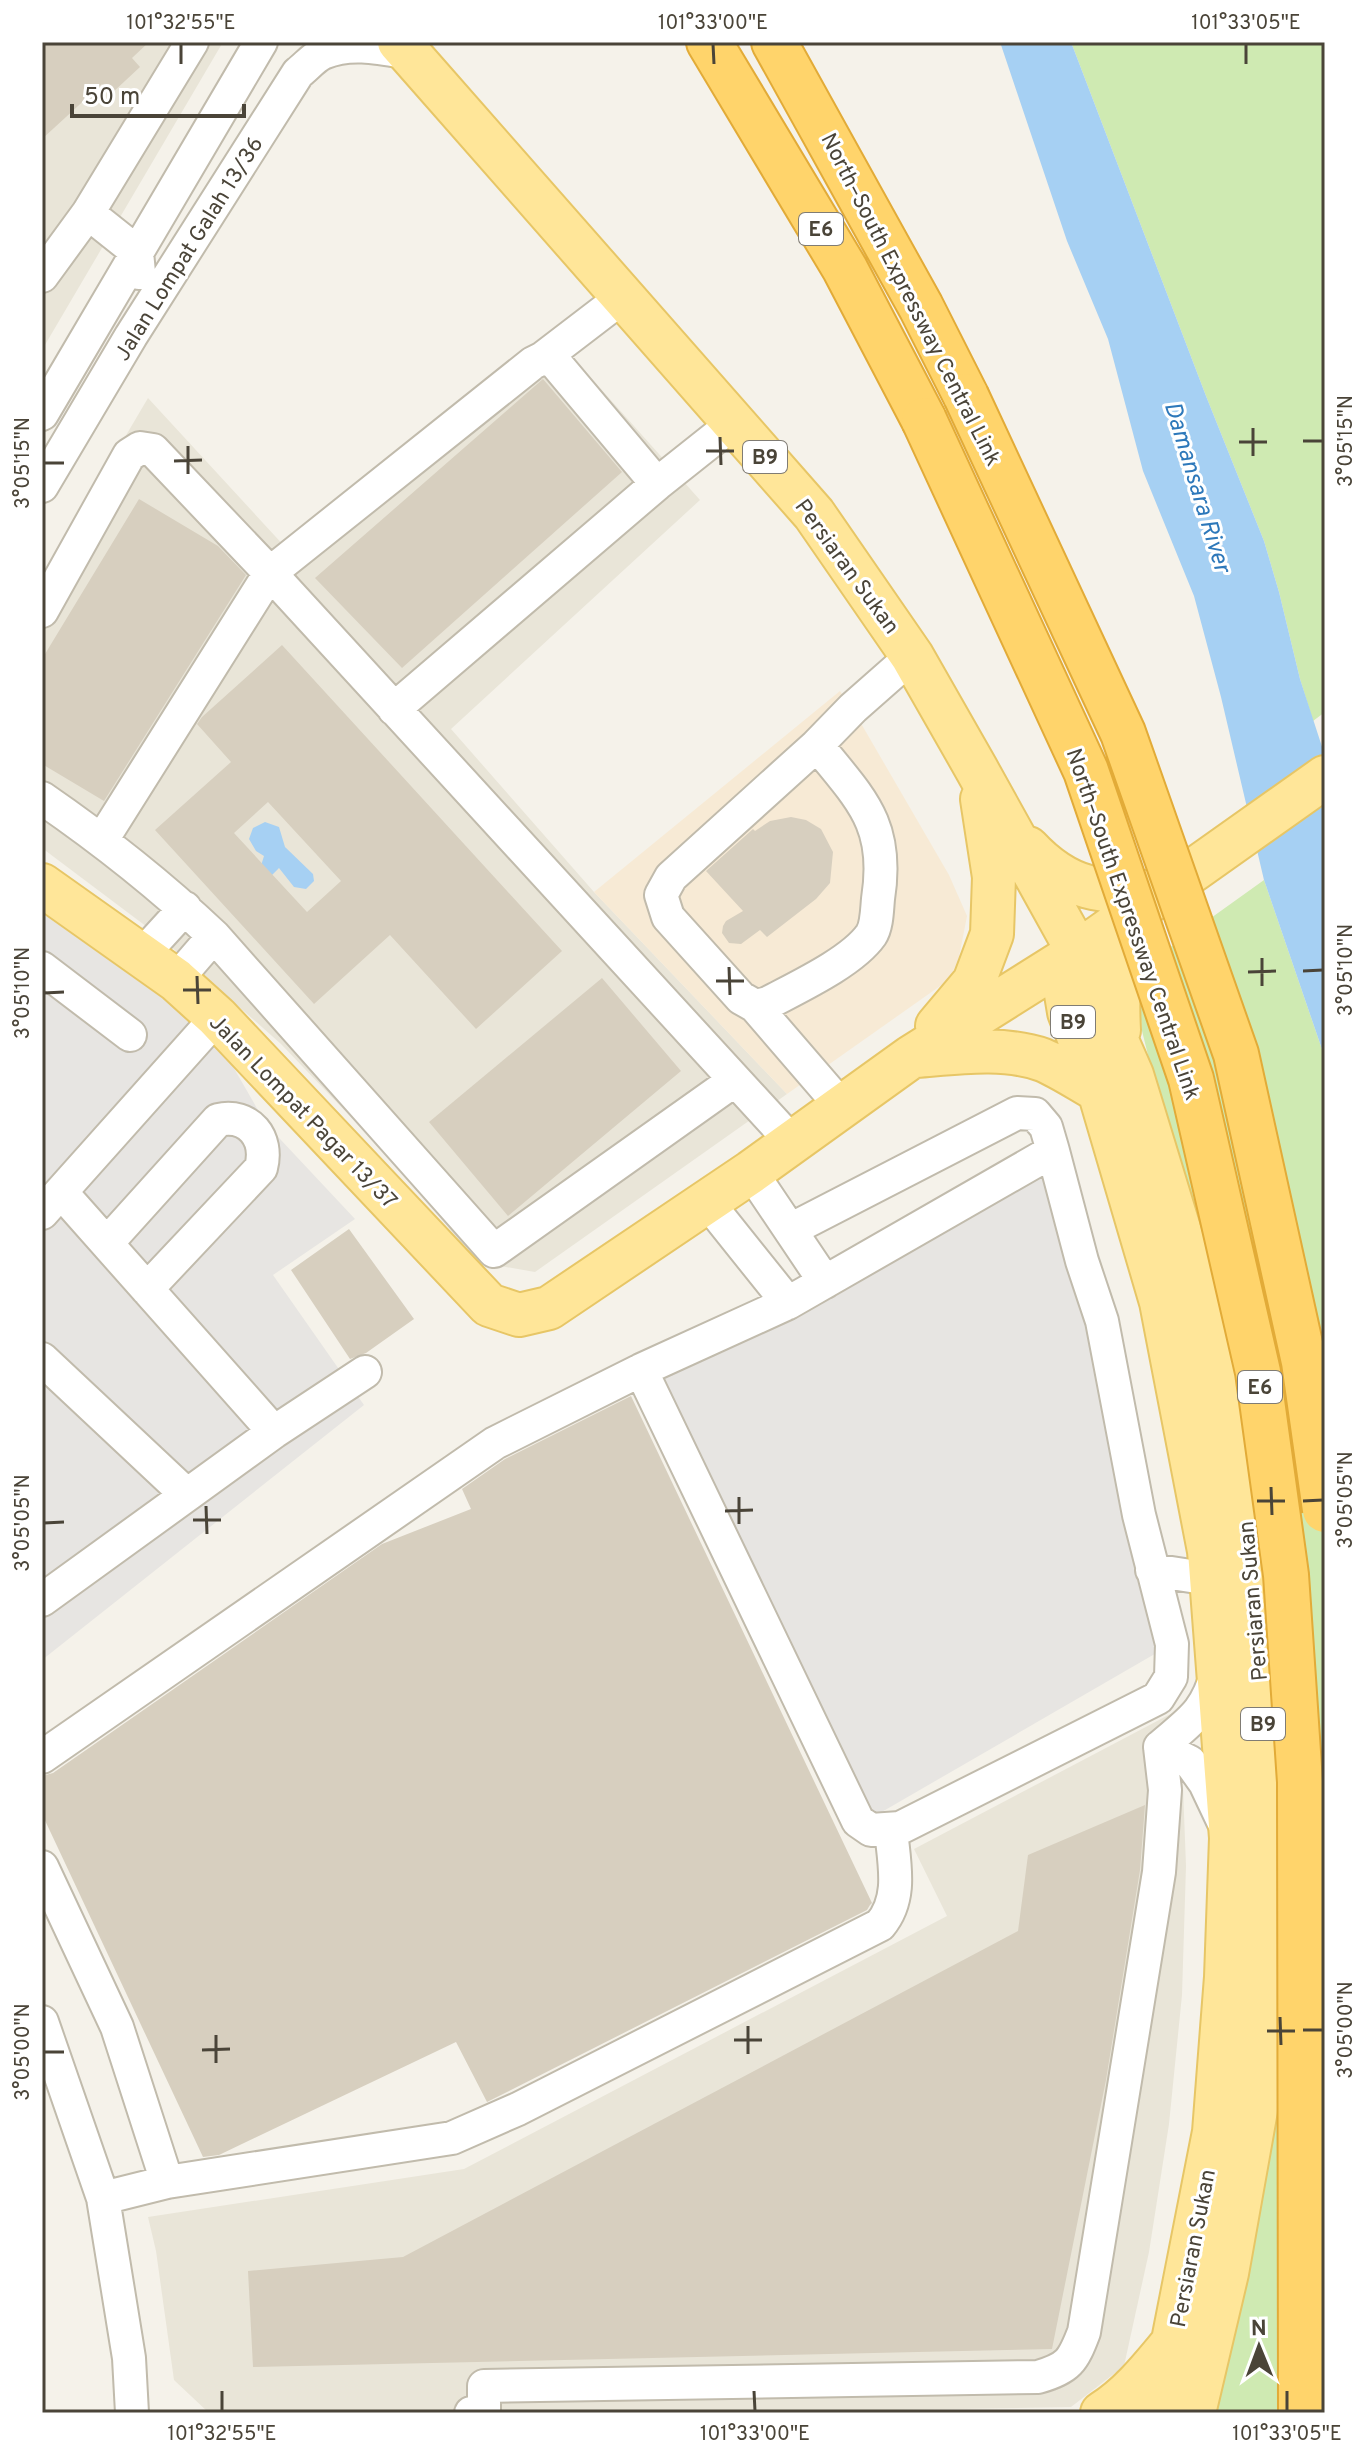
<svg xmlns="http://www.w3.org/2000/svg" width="1367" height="2455" font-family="Overpass,sans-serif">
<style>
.residential{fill:#e9e5d8}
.commercial{fill:#f7ead5}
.green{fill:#cfeab2}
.parking{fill:#e7e5e2}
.water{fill:#a6d0f3}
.building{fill:#d7cfbf;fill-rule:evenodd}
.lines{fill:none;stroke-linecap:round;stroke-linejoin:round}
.minor-casing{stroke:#c1bbac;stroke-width:36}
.major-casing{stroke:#e7c666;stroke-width:46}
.highway-casing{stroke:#e2ab38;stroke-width:48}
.minor{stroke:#fff;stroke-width:32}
.major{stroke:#ffe699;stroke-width:42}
.highway{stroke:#ffd46b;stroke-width:44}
.highway-bridge-casing{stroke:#e2ab38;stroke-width:48;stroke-linecap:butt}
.highway-bridge{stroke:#ffd46b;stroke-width:44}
.ticks{fill:none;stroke:#4a4438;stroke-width:3}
.labels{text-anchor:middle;stroke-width:6;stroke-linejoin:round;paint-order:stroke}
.shield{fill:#fff;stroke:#807c74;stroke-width:2}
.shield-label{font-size:20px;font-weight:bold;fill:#4a4438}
.street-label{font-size:22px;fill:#4a4438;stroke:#fff}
.water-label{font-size:24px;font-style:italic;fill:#2d78ba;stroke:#fff}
.neatline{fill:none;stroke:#4a4438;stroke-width:3}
.ticks-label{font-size:20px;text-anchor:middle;fill:#4a4438}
</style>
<rect width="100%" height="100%" fill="#f5f2ea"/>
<path class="residential" d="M42 42H223L42 350Z
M550 332 700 500 451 729 594 892 787 1094 535 1272 477 1262 394 1162 281 1044 159 936 42 848V578L148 398 299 562Z
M1180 1709 1186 1866 1182 1995 1169 2124 1149 2252 1124 2366 1071 2407 726 2413H209L174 2380 156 2251 148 2217 464 2169 947 1916 914 1849Z"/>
<path class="commercial" d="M840 691 859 720 949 875 967 916 959 957 950 979 787 1094 594 892Z"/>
<path class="green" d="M1071 42H1325V712L1313 721 1300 679 1279 592 1264 541 1206 396Z
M1264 880 1325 1058V2413H1210L1233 2334 1208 1294 1142 1031 1137 971Z"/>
<path class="parking" d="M42 913 165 1000 224 1051 266 1124 355 1219 273 1275 364 1405 42 1660Z
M1053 1151 1172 1644 861 1824 631 1369Z"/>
<path class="water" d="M1000 42H1071L1206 396 1264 541 1279 592 1300 679 1325 756V1058L1264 880 1221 697 1194 596 1143 471 1108 339 1067 241Z
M265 822 279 827 285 847 313 874 314 881 306 889 294 887 279 868 272 875 260 869 264 856 256 851 249 839 253 828Z"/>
<path class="building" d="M42 42H149L132 58 140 67 111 94 102 84 42 139Z
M543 379 622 472 402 668 315 578Z
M139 499 218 546 246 575 104 801 42 764V659Z
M282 645 562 951 476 1029 390 935 314 1004 155 830 231 762 197 724 202 717ZM268 802 341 881 307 912 234 833Z
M791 817 806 820 821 829 833 852 830 883 816 899 767 937 760 930 741 944 729 943 722 933 723 926 726 921 743 911 706 871 753 829 755 831 770 821Z
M602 978 681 1071 508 1216 429 1122Z
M349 1229 414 1319 366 1353 350 1359 291 1270Z
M631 1396 872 1903 870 1905 867 1910 487 2102 456 2042 219 2155 203 2157 42 1814V1776L53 1773 382 1544 471 1509 462 1489 505 1459Z
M1145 1805 1140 1870 1106 2080 1052 2349 253 2367 248 2271 403 2257 1018 1931 1028 1855Z"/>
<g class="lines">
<defs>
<path id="minor" d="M88 213 137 252 139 273
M42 276 88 213 192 42
M543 358 624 296
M42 414 261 42
M42 486 131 336 298 73C306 67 314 57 323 53 350 41 381 48 410 53
M42 611 129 455 140 448 153 450 270 573 793 1143
M394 709 657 484 735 422
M817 745C860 799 890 823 878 899 877 909 877 926 871 935 852 962 798 987 768 1003L755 1006 741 998 668 917 661 895 671 877Z
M817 745 853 708 912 656
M42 798C103 840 160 885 214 936L494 1251 735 1080
M102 840 270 573 533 363 543 358 552 359 657 484
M142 955 185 908
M42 968 130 1035
M176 980 214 936
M755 1006 842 1107
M1053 1151 1082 1261 1102 1321 1139 1515 1172 1644 1171 1677 1158 1698 900 1828 871 1830 858 1821 641 1370 788 1303Z
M751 1172 825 1282
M708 1203 788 1303
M42 1213 217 1017
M790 1230 1017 1113 1035 1114 1046 1127 1053 1151
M107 1243 218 1120C249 1113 269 1138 261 1168L147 1289
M42 1359 187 1495
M274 1432 365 1372
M1152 1570 1210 1579
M42 1600 274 1432 61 1192
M1160 1747 1190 1762 1205 1783 1223 1821
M1160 1747C1190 1721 1206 1713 1217 1672
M42 1757 495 1443 641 1370
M42 1867 117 2027 167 2182
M42 2022 103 2198 129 2358 132 2413
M103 2198 167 2182 452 2138 518 2109 880 1925C903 1898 894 1863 891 1830
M471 2413 484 2411V2386L1038 2377C1069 2368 1073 2361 1084 2332L1159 1872 1165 1790 1160 1747"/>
<path id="major" d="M399 42 814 514 912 656 977 770 1078 952 1132 1075 1198 1291 1245 1519 1270 1813 1256 2110 1227 2273 1194 2413
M1028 848C1070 893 1103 892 1160 892
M42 885 176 980 217 1017 489 1305 519 1315 549 1308 751 1172 911 1057 1078 952 1325 777
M1078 952 1065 988 1069 1012 1099 1091 1161 1302 1209 1551 1231 1838 1226 1977 1214 2132 1173 2341 1155 2413
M937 1026 974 982 992 934 994 877 982 799
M1119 1030C1116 974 1121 955 1144 905
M916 1056C956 1053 1004 1046 1043 1060 1062 1068 1081 1081 1099 1091
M1102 2413C1129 2396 1149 2371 1169 2347"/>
<path id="highway" d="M709 42 845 269 924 420
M774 42 921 307 966 396"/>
</defs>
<use href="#minor" class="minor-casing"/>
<use href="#major" class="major-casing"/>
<use href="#highway" class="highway-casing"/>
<use href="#minor" class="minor"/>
<use href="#major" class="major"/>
<use href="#highway" class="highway"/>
<defs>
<path id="highway-bridge" d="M966 396 1123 733 1236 1054 1304 1362 1325 1510
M924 420 1086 771 1191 1079 1258 1372 1286 1575 1300 1782 1301 2413"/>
</defs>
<use href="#highway-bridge" class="highway-bridge-casing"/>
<use href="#highway-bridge" class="highway-bridge"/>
</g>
<path class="ticks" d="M181 44V64M713 44 714 64M1246 44V64M1253 428V456M720 437 721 465M1303 441H1323M1239 442H1267M188 446V474M706 451H734M174 461 202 460M44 463H64M1262 958V986M729 967 730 995M1303 971 1323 970M1248 972 1276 971M197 976 198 1004M716 981H744M183 990H211M44 993 64 992M1271 1487 1272 1515M739 1497V1524M1257 1501H1285M1303 1501 1323 1500M206 1506 207 1534M725 1511 753 1510M193 1520H221M44 1523 64 1522M1280 2017 1281 2045M748 2026V2054M1303 2030H1323M1267 2031H1295M216 2035V2063M734 2040H762M202 2050 230 2049M44 2052H64M222 2391V2411M754 2391 755 2411M1287 2391V2411"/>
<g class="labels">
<g class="shield">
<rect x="799" y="213" width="44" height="32" rx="6"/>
<rect x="743" y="441" width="44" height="32" rx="6"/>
<rect x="1051" y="1006" width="44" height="32" rx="6"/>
<rect x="1238" y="1371" width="44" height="32" rx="6"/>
<rect x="1241" y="1708" width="44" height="32" rx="6"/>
</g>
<g class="shield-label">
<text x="821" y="236">E6</text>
<text x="765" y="464">B9</text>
<text x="1073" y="1029">B9</text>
<text x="1260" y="1394">E6</text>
<text x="1263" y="1731">B9</text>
</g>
<g class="street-label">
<text transform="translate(188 248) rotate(-58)" y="8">Jalan Lompat Galah 13/36</text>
<text transform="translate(912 299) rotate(63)" y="8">North–South Expressway Central Link</text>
<text transform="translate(848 566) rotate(54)" y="8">Persiaran Sukan</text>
<text transform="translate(1134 924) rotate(71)" y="8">North–South Expressway Central Link</text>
<text transform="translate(304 1111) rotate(46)" y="8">Jalan Lompat Pagar 13/37</text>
<text transform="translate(1252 1601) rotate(-95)" y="8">Persiaran Sukan</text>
<text transform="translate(1192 2248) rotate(-79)" y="8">Persiaran Sukan</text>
</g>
<g class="water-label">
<text transform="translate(1198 487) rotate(73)" y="8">Damansara River</text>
</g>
</g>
<rect width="1367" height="2455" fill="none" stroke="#ffffff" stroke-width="88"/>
<g transform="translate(1259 2347) rotate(359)" stroke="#ffffff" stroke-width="6" paint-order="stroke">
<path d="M0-6L14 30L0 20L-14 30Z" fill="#4a4438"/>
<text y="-12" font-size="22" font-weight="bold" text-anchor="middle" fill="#4a4438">N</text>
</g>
<path d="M72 104v12h172v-12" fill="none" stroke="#4a4438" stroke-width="4"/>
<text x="84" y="104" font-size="24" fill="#4a4438" stroke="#ffffff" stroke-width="6" paint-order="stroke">50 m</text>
<rect x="44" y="44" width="1279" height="2367" class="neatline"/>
<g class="ticks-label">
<text x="181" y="29">101°32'55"E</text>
<text x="713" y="29">101°33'00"E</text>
<text x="1246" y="29">101°33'05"E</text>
<text transform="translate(1345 441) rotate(-90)" y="7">3°05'15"N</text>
<text transform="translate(22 463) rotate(-90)" y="7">3°05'15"N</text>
<text transform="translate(1345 970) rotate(-90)" y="7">3°05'10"N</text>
<text transform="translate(22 993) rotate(-90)" y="7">3°05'10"N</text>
<text transform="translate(1345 1500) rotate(-90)" y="7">3°05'05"N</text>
<text transform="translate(22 1523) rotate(-90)" y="7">3°05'05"N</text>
<text transform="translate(1345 2030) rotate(-90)" y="7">3°05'00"N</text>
<text transform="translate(22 2052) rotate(-90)" y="7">3°05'00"N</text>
<text x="222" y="2440">101°32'55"E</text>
<text x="755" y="2440">101°33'00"E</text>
<text x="1287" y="2440">101°33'05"E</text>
</g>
</svg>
